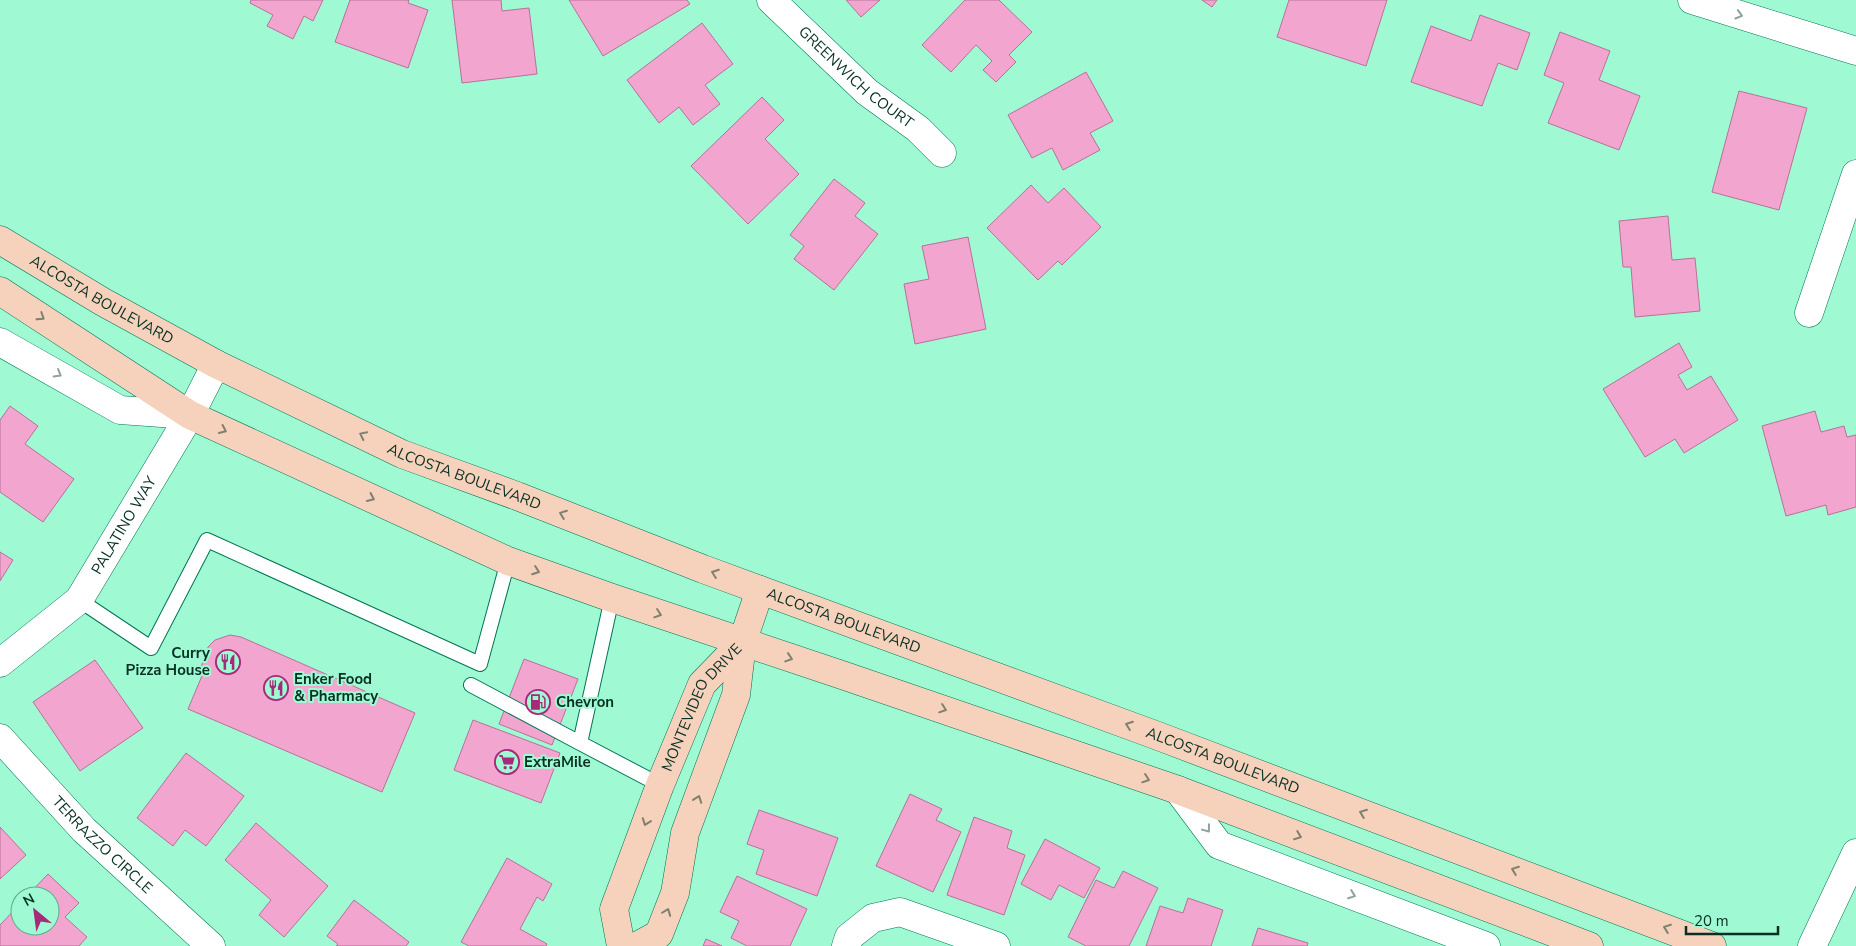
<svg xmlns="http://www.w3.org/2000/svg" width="1856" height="946" font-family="'Nunito Sans',sans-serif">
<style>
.building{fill:#f2a6cf;stroke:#b87098}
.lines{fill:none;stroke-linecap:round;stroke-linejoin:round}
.lane-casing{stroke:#017555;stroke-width:16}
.street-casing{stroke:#017555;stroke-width:29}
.secondary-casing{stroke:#017555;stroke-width:29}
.lane{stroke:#fff;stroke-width:14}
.street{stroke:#fff;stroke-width:28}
.secondary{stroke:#f6d1bc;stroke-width:28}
.oneway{stroke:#90a29c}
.oneway2{stroke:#7f8170}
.labels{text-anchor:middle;stroke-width:4;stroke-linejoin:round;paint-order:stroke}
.street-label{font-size:15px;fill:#083123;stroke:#9ffad4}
.poi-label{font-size:15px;font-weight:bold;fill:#083123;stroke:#9ffad4;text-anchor:start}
</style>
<rect width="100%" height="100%" fill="#9ffad4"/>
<path class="building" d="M251 0H323L313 21 304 16 293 39 267 26 273 15 250 3Z
M350 0H409L408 3 428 10 408 68 335 42Z
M452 0H501L502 11 529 8 537 74 462 83Z
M569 0H687L690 4 603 56Z
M846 0H880L861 17Z
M965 0H999L1032 32 1009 55 1016 62 996 82 983 70 992 61 976 45 951 72 922 45Z
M1202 0H1217L1212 7Z
M1289 0H1387L1366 66 1277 37Z
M1480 15 1530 33 1517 70 1498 63 1482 106 1411 82 1431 26 1471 41Z
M702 23 733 64 705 85 720 104 693 125 679 107 659 123 627 80Z
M1560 32 1610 51 1599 80 1640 96 1619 150 1548 123 1564 83 1544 75Z
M1086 72 1113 121 1090 133 1100 150 1063 170 1052 148 1032 158 1008 115Z
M1739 91 1807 108 1779 210 1712 192Z
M762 97 784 120 765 139 799 174 748 224 691 166Z
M834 179 865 203 855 216 878 234 834 290 794 259 804 246 790 235Z
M1031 185 1048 203 1064 188 1101 227 1062 265 1058 261 1038 280 987 228Z
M1668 216 1672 260 1695 258 1700 311 1635 317 1631 267H1623L1619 221Z
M968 237 986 329 915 344 904 284 929 279 922 246Z
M1679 343 1692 367 1678 375 1687 390 1711 376 1738 420 1684 453 1675 439 1645 457 1603 389Z
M10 406 38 426 25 444 74 479 43 522 0 492V420Z
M1815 411 1821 432 1844 426 1847 437 1856 435V507L1828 515 1826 505 1786 516 1762 426Z
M0 552 13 560 0 581Z
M230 635 241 637 415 713 382 792 188 709 204 671 200 670 208 647 215 640Z
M524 659 578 679 552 745 499 724Z
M95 660 143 728 80 771 33 702Z
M473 720 560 753 541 803 454 770Z
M186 753 244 796 206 846 185 830 173 846 137 818Z
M910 794 942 809 936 820 961 832 933 892 876 866Z
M759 810 838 838 817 896 756 874 764 850 747 844Z
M974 817 1012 831 1007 848 1025 855 1004 915 947 895Z
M256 823 328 886 284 937 259 915 271 900 225 860Z
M0 827 26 855 0 879Z
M1045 839 1100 868 1084 898 1059 885 1051 900 1021 884Z
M507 858 552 884 543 901 537 897 520 929 547 944 546 946H469L461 942Z
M1123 871 1158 888 1129 946H1086L1068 937 1096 880 1114 888Z
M48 874 79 903 65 917 87 937 79 946H0V925L20 904V926H50V896H27Z
M737 876 807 909 790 946H747L731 938 739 921 720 912Z
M1188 898 1223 910 1211 946H1146L1160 906 1183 913Z
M354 900 409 942 406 946H336L338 944 327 936Z
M1258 928 1308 943 1307 946H1252Z
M706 939 722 946H703Z"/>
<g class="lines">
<defs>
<path id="lane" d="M612 598 580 743 660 785
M79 600 151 648 207 540 480 664 508 561
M471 685 580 743"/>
<g id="street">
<path id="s1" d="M771 0 867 92 918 129 942 153"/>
<path d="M1692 0 1856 51"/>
<path d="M1809 313 1856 174"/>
<path d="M0 342 120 410 190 415"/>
<path id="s2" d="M0 663 79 600 190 415 216 364"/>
<path id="s3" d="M0 738 84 830 211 946"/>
<path d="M1178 790 1219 845 1486 946"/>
<path d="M846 946 849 937 873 918 900 912 996 946"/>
<path d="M1812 946 1856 853"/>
</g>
<g id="secondary">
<path id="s4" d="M0 240 103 302 216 364 402 454 517 496 703 569 1158 736 1712 946"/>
<path d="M0 291 190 415 508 561 612 598 842 675 1178 790 1589 946"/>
<path id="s5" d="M621 946 614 909 660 785 702 684 742 643"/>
<path d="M637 946 659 934 675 893 685 833 736 695 742 643 760 590"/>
</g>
</defs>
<use href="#lane" class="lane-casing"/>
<use href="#street" class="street-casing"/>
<use href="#secondary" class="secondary-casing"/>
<use href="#lane" class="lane"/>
<use href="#street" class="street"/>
<use href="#secondary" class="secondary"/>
</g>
<defs><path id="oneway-chevron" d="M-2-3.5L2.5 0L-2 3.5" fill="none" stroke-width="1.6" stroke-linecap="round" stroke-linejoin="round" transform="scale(1.25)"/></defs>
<g class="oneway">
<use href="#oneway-chevron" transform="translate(1739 15) rotate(17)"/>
<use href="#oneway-chevron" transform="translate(58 374) rotate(30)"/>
<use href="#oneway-chevron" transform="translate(1207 829) rotate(53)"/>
<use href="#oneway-chevron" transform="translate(1352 895) rotate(21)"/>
</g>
<g class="oneway2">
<use href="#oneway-chevron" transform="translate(41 317) rotate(33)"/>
<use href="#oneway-chevron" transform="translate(223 430) rotate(25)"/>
<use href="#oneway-chevron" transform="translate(363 435) rotate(-154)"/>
<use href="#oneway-chevron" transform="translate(371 498) rotate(25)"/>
<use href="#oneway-chevron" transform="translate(563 514) rotate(-159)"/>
<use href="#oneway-chevron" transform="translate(536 571) rotate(20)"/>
<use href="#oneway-chevron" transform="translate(715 573) rotate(-160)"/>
<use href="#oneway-chevron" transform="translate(658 614) rotate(19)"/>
<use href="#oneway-chevron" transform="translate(789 658) rotate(18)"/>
<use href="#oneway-chevron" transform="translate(943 709) rotate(19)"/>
<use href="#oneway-chevron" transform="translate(1129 725) rotate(-160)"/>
<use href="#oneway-chevron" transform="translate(1146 779) rotate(19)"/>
<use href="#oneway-chevron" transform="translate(698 799) rotate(-70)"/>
<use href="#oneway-chevron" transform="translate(1363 813) rotate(-159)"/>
<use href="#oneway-chevron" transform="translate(646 822) rotate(110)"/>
<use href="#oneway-chevron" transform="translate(1298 836) rotate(21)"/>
<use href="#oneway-chevron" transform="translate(1515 870) rotate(-159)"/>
<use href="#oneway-chevron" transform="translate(667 912) rotate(-69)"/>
<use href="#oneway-chevron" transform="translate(1667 928) rotate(-159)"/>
</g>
<defs>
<symbol id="restaurant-ring" viewBox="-11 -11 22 22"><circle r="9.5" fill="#9ffad4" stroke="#a7297a" stroke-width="1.5"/><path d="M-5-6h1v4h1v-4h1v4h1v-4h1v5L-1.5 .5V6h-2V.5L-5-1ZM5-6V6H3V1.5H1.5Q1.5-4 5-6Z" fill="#a7297a"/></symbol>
<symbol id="fuel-ring" viewBox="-11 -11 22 22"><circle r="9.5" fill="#9ffad4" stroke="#a7297a" stroke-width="1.5"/><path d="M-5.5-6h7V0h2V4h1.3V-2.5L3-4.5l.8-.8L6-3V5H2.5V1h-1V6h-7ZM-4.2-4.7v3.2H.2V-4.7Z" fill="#a7297a"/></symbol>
<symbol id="supermarket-ring" viewBox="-11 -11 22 22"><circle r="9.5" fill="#9ffad4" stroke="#a7297a" stroke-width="1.5"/><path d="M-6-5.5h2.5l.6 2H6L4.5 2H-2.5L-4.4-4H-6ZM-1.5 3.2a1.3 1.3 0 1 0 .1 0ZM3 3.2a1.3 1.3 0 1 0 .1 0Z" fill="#a7297a"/></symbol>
</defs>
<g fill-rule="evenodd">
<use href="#restaurant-ring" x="214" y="648" width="28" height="28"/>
<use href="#restaurant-ring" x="262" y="674" width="28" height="28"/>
<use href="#fuel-ring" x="524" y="688" width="28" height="28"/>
<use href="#supermarket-ring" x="493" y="748" width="28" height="28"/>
</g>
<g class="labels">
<g class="street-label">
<text dy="5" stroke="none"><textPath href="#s1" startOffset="115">GREENWICH COURT</textPath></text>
<text dy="5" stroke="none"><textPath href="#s4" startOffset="118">ALCOSTA BOULEVARD</textPath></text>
<text dy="5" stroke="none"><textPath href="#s4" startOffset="522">ALCOSTA BOULEVARD</textPath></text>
<text dy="5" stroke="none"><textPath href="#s2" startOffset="188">PALATINO WAY</textPath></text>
<text dy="5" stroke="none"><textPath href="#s4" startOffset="928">ALCOSTA BOULEVARD</textPath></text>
<text dy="5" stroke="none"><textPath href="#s5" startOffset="259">MONTEVIDEO DRIVE</textPath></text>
<text dy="5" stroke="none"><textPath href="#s4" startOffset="1332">ALCOSTA BOULEVARD</textPath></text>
<text dy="5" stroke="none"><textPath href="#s3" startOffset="148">TERRAZZO CIRCLE</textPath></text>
</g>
<g class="poi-label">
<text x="210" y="658" text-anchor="end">Curry<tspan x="210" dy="17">Pizza House</tspan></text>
<text x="294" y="684">Enker Food<tspan x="294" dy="17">&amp; Pharmacy</tspan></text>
<text x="556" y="707">Chevron</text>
<text x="524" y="767">ExtraMile</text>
</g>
</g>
<g transform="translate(35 911) rotate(331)"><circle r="24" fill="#9ffad4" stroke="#63aa8d"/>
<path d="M0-4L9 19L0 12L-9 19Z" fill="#a7297a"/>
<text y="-8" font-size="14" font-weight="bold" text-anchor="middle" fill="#083123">N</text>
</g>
<path d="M1686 926v8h92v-8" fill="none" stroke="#083123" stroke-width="2.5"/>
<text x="1694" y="926" font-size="15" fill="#083123" stroke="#9ffad4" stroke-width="4" paint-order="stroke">20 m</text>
</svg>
